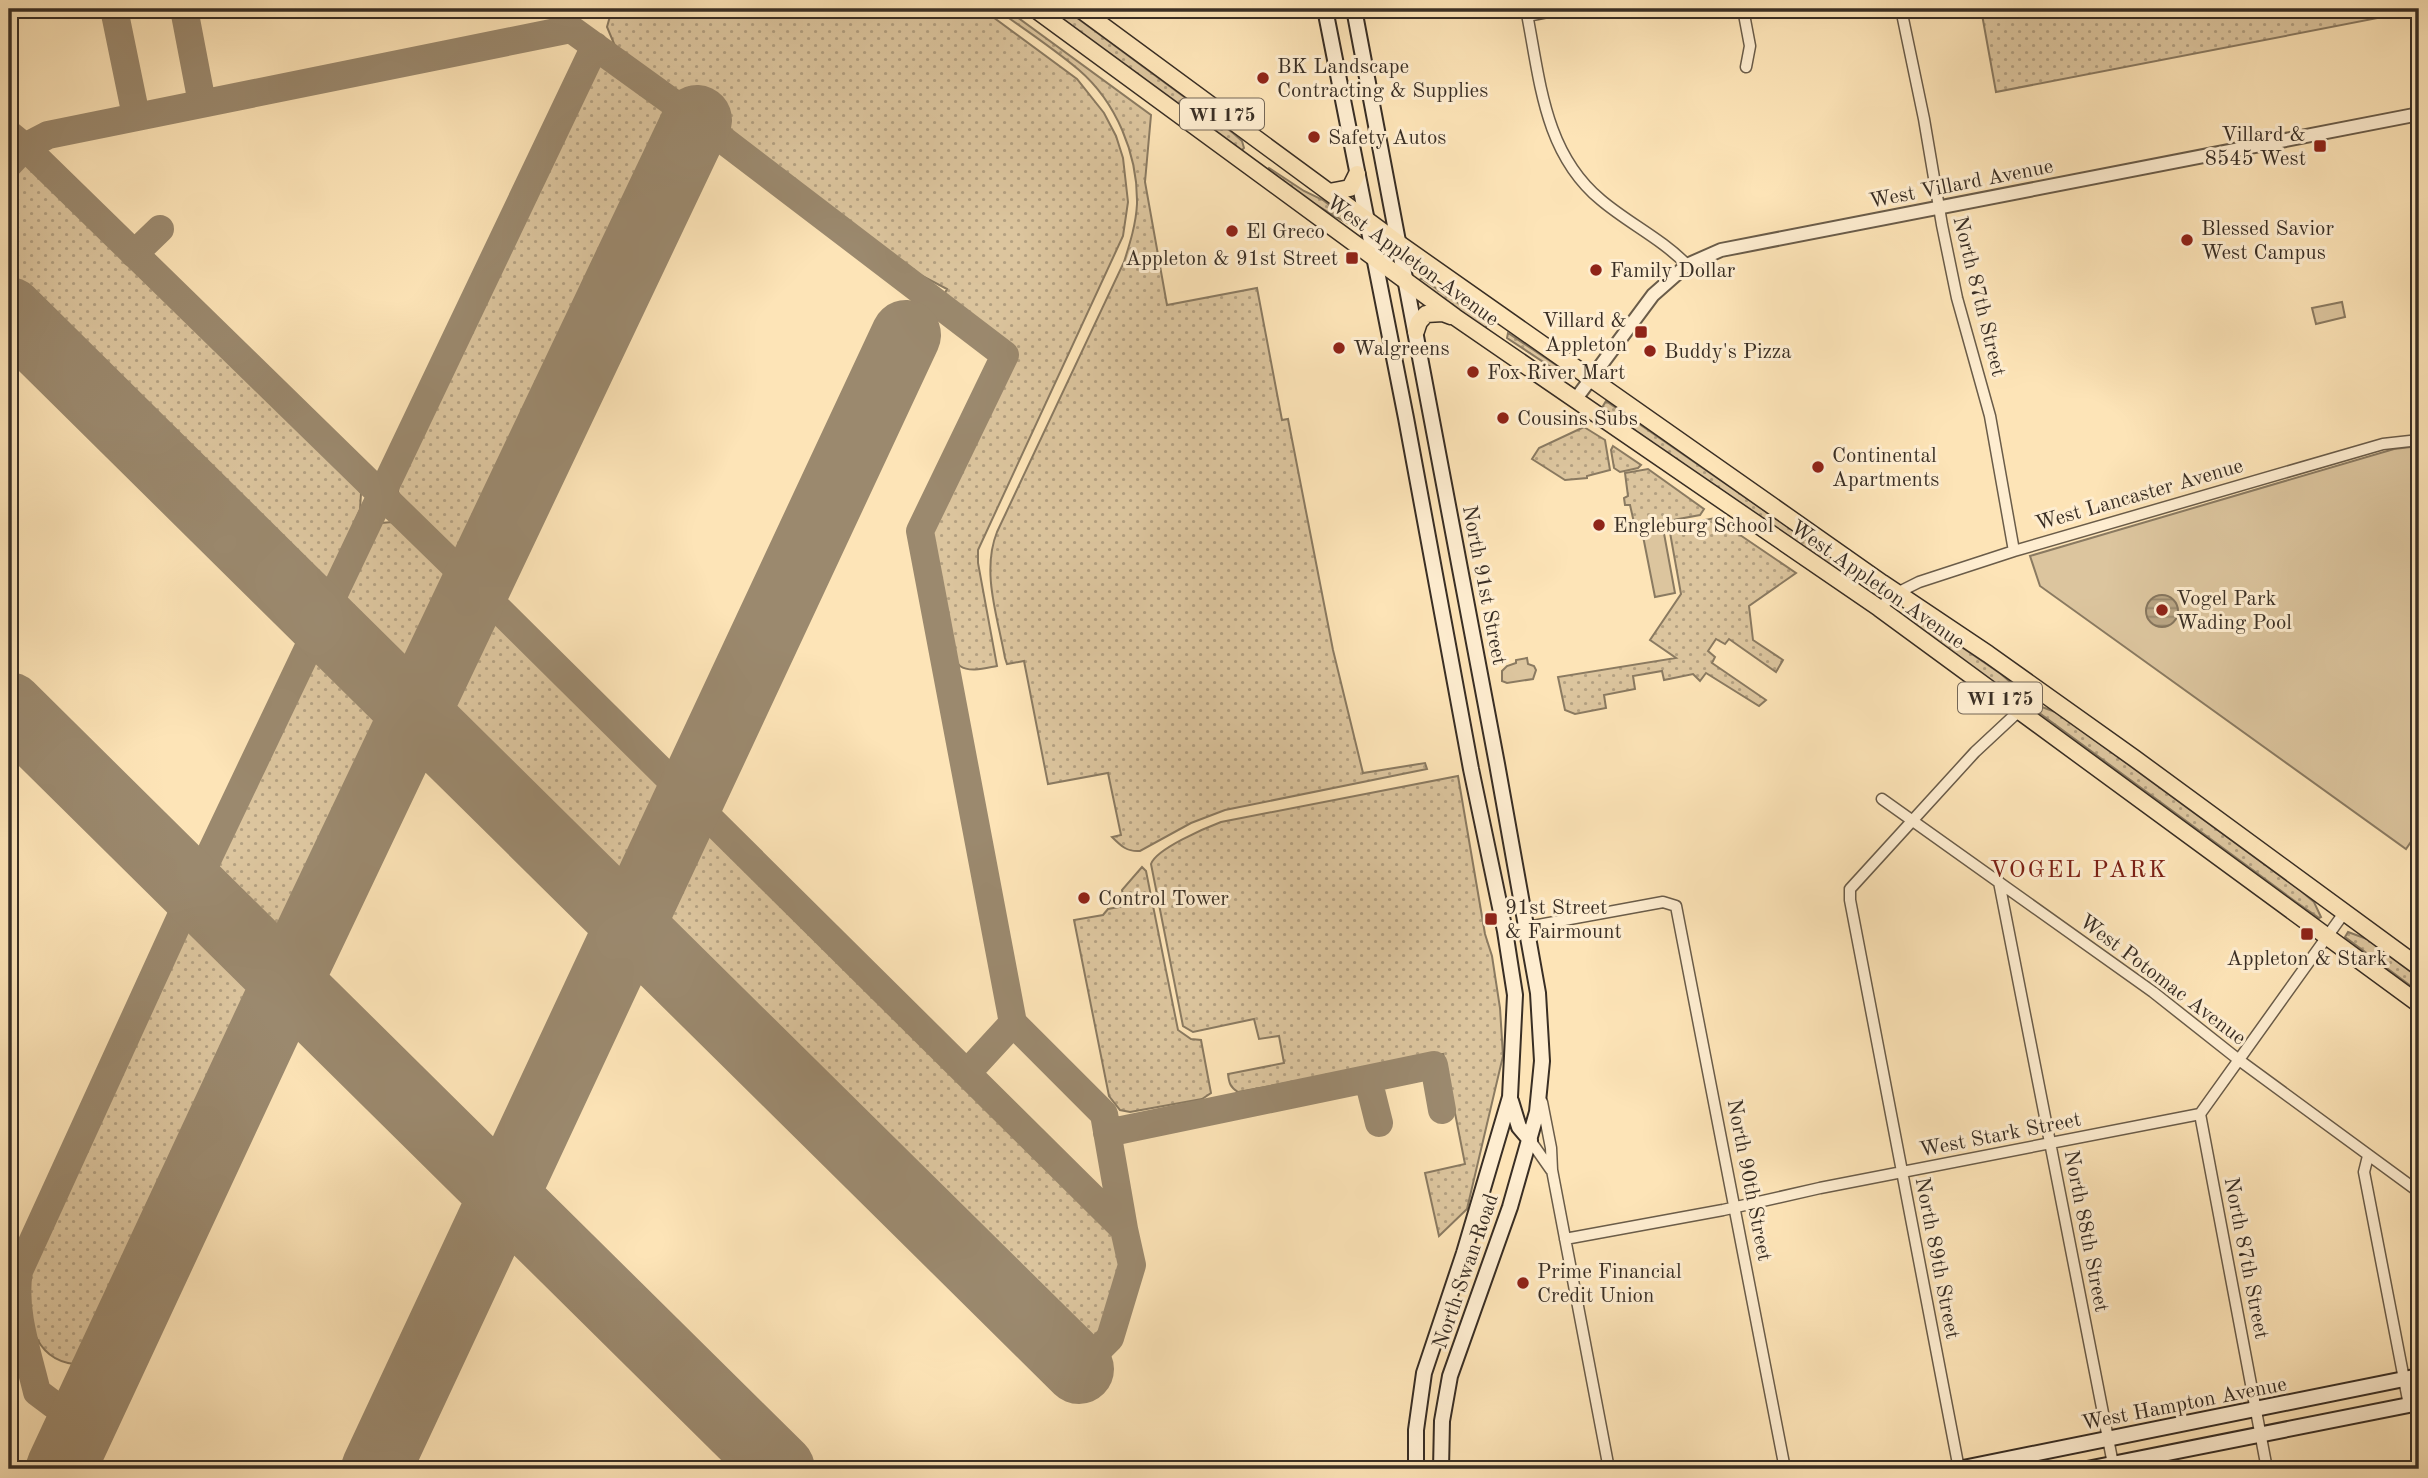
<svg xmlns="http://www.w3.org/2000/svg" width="2428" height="1478" font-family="'Old Standard TT',serif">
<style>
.grass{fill:url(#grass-dots);stroke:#8a7a61;stroke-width:2}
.park{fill:#dcc59e;stroke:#8a7a61;stroke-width:2}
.water{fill:url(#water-rules);stroke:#86765e;stroke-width:2}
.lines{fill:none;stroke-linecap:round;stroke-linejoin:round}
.taxiway{stroke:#9b896e;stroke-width:28}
.runway{stroke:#9b896e;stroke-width:70}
.minor-casing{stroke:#6a5c49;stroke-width:13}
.tertiary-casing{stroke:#6a5c49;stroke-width:16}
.secondary-casing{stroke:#392e24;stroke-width:18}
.primary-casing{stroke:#392e24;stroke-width:19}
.minor{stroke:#feedd0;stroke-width:10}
.tertiary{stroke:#feedd0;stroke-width:12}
.secondary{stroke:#feedd0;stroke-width:14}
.primary{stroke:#fde4b7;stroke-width:16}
.poi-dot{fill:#8f2418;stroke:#feedd0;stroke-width:2.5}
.labels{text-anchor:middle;stroke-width:6;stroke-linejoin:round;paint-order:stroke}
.shield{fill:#feedd0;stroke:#746758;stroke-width:2}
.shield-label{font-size:19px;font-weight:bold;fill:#392e24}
.poi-label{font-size:21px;fill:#392e24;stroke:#feedd0;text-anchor:start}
.street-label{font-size:21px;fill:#392e24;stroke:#feedd0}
.quarter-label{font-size:24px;letter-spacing:2px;fill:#7a1f14;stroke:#feedd0}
</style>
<defs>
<pattern id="grass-dots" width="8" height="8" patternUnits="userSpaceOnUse" patternTransform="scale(1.75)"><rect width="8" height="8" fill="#dcc59e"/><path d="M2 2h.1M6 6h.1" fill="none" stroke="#b3a081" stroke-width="1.8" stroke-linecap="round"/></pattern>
<pattern id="water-rules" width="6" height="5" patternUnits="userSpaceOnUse" patternTransform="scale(1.75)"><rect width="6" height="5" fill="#baa685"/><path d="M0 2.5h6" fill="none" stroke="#98886d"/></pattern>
</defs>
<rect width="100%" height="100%" fill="#fde4b7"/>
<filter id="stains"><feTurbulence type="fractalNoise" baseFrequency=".00286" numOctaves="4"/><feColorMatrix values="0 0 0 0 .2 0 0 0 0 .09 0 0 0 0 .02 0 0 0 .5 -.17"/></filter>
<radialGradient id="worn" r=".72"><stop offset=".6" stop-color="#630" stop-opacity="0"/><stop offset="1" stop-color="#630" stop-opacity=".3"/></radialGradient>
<path class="grass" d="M612 9H982L1077 79 1104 113 1116 136 1123 158 1128 202 1123 236 978 550V563L997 666C986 668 970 673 960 666 947 657 931 553 932 535 933 526 937 518 940 509L1015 349 944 295 947 289 907 268 713 120 716 113 685 98 615 46 607 27Z
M996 9H1006L1151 115 1145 182 1167 305 1257 288 1282 420 1288 419 1333 650 1363 773 1425 763 1427 769 1225 810 1191 823 1140 851C1127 852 1121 846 1112 837L1121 835 1108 773 1048 784 1024 661 1007 664 1005 658C998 618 981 572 997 532L1124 262C1130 243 1136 224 1137 204 1138 154 1116 102 1079 70 1053 48 1024 29 996 9Z
M1065 9 1233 133 1242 141 1244 148 1241 151 1064 22 1059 17Z
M1981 9H2419V10L1996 92Z
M601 64C614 66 662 100 669 111 674 119 672 124 671 133L476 545 470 552 458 555 404 503 398 492 399 477 590 69Z
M26 164 41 170 352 481 361 493 360 510 333 571 327 579 315 583 300 574 9 286V174L18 165Z
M1269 168 1304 191 1323 200 1353 224 1352 226 1296 193 1266 171Z
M1421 278 1470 311 1485 316 1491 321 1485 328 1481 326 1419 282Z
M1508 333 1568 373 1566 377 1507 338Z
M1606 401 1875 587 1871 592 1863 591 1609 416 1603 406Z
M1584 427 1605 440 1610 470 1587 476V478L1565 480 1532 459 1539 448Z
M1613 446 1641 465 1638 468 1620 472 1614 468 1611 450Z
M1648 469 1704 509 1700 515 1635 527 1630 505H1625L1624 498 1628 496 1625 473Z
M1715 518 1796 573 1749 606 1753 640 1783 660 1776 672 1729 639 1725 644 1716 639 1708 651 1715 657 1712 663 1766 700 1759 706 1706 673 1700 681 1693 674 1664 680 1662 671 1633 676 1635 689 1604 695 1606 708 1575 714 1565 710 1558 677 1676 658 1650 640 1681 594 1669 527Z
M392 522 444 569 448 581 449 600 420 660 411 670 395 666 345 617 343 597 373 530 381 523Z
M1909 611 2001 674 2009 681 2013 689 2009 693 1917 630 1908 623 1905 615Z
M492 620 655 778C660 786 665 794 664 804 663 820 639 867 629 880H613L607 875 450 719 444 703 450 683 475 628 484 621Z
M326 652 382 704 387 712 386 732 292 932 289 939 275 942 266 937 221 893 215 885 216 867 304 677 316 655Z
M2042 707 2058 713 2301 891 2314 902 2321 917 2319 918 2296 902 2038 712Z
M1458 776 1485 934 1492 956 1500 1008 1503 1056 1467 1209 1439 1236 1425 1173 1465 1164 1454 1108H1451L1443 1074 1448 1071 1443 1054 1238 1092C1230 1087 1229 1083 1228 1074L1284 1063 1279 1036 1259 1039 1254 1019 1193 1032 1183 1026 1151 864C1156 849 1205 828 1221 822Z
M697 832 709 833 721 843 1106 1223C1113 1234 1120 1245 1120 1258 1121 1272 1104 1329 1094 1337 1091 1339 1087 1340 1084 1340 1076 1340 1071 1333 1066 1328L666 934 658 917 659 904 690 838Z
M1142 867 1146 871 1178 1030 1191 1039 1201 1040 1211 1093 1202 1099 1130 1112 1120 1110 1109 1096 1074 920 1103 915 1108 909 1125 906 1122 890Z
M199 924 251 973 260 989 261 998 96 1351C89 1360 80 1366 68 1363 27 1354 22 1297 29 1264L181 938 186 929Z
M2348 932 2367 939 2419 978V992L2345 937Z"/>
<path class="park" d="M2342 302 2345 317 2316 324 2312 308Z
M2419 446V830L2406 849 2040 586 2030 556 2394 449Z
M1663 528 1675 593 1655 597 1642 531Z
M1527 658 1528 664 1534 666 1536 670 1533 679 1507 683 1502 681V671L1507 666 1516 663V660Z"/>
<path class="water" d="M2146 611a16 16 0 1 1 32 0a16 16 0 1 1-32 0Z"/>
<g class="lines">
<path class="taxiway" d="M114 9 136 116
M184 9 202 103
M9 134 25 147 475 586 1124 1229 1132 1265 1110 1338 1079 1369
M9 164 25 147 48 135 571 29 697 120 1005 355 920 531 1013 1023 1104 1114 1124 1229
M134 254 160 229
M630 927 690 798
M967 1073 1013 1023
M1368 1079 1379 1123
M1107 1133 1434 1065 1442 1110
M85 1415 53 1404 37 1392C28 1354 12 1310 19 1271L193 890 595 46"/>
<path class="runway" d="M9 312 1079 1369
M9 707 780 1469
M61 1468 287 983 697 120
M376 1469 906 335"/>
<defs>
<path id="minor" d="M1526 9C1540 78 1543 152 1601 200 1628 223 1662 239 1687 265
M1743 9 1750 46 1746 67
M1901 9 1924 119 1942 225 1957 298 1990 416 2014 551
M1527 16 1563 9
M1879 608 1897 593 1919 582 2014 551 2383 444 2419 440
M1882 799 2153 992 2239 1060 2419 1192
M1999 882 2113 1464
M1505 931 1663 902 1676 906 1785 1469
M1542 1102 1551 1148 1552 1170 1609 1469
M2200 1114 2267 1469
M1530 1140 1551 1170
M2368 1156 2364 1172 2409 1405
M1565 1239 1723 1210 1820 1188 2200 1114 2344 913
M1959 1469 1850 900V889L1975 752 2019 711 2036 688"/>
<path id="tertiary" d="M1575 400 1653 295 1687 265 1721 250 2419 114"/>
<path id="secondary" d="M1325 9 1406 418 1471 769 1505 931 1515 995 1510 1097 1464 1253 1424 1373 1416 1430V1469
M1354 9 1497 764 1538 993 1542 1061 1537 1112 1510 1207 1450 1376 1442 1421 1441 1469
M1511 1101 1519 1127 1530 1140
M1958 1469 2419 1376
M2087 1469 2419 1403"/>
<path id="primary" d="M1035 9 1455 317 1879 608 2419 1004
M1080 9 1398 243 1882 583 1988 654 2134 758 2419 967
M1329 192 1350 188 1357 174
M1416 331 1419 322 1426 314 1443 313 1451 316"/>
</defs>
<use href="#minor" class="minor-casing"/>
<use href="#tertiary" class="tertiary-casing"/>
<use href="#secondary" class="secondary-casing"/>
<use href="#primary" class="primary-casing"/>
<use href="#minor" class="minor"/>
<use href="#tertiary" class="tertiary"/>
<use href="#secondary" class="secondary"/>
<use href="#primary" class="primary"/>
</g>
<g class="poi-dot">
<circle cx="1263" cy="78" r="7"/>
<circle cx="1314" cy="137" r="7"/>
<rect x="2313" y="139" width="14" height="14" rx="3.5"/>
<circle cx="1232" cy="231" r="7"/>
<circle cx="2187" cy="240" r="7"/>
<rect x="1345" y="251" width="14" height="14" rx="3.5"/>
<circle cx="1596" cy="270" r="7"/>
<rect x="1634" y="325" width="14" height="14" rx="3.5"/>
<circle cx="1339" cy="348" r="7"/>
<circle cx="1650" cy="351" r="7"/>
<circle cx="1473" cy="372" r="7"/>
<circle cx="1503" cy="418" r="7"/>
<circle cx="1818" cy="467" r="7"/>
<circle cx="1599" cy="525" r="7"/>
<circle cx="2162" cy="610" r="7"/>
<circle cx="1084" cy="898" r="7"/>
<rect x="1484" y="912" width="14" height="14" rx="3.5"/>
<rect x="2300" y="927" width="14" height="14" rx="3.5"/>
<circle cx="1523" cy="1283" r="7"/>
</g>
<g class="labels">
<g class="shield">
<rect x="1180" y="98.5" width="84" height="31" rx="5"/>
<rect x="1958" y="682.5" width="84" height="31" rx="5"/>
</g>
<g class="shield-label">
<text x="1222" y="121">WI 175</text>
<text x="2000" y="705">WI 175</text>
</g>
<g class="poi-label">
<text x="1277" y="73">BK Landscape<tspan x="1277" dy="24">Contracting &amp; Supplies</tspan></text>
<text x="2306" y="141" text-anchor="end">Villard &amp;<tspan x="2306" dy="24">8545 West</tspan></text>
<text x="1328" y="144">Safety Autos</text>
<text x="2201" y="235">Blessed Savior<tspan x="2201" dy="24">West Campus</tspan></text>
<text x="1246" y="238">El Greco</text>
<text x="1338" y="265" text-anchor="end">Appleton &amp; 91st Street</text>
<text x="1610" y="277">Family Dollar</text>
<text x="1627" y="327" text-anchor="end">Villard &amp;<tspan x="1627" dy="24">Appleton</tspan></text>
<text x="1353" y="355">Walgreens</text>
<text x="1664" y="358">Buddy's Pizza</text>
<text x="1487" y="379">Fox River Mart</text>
<text x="1517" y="425">Cousins Subs</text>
<text x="1832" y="462">Continental<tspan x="1832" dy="24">Apartments</tspan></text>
<text x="1613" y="532">Engleburg School</text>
<text x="2176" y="605">Vogel Park<tspan x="2176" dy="24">Wading Pool</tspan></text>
<text x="1098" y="905">Control Tower</text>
<text x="1505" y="914">91st Street<tspan x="1505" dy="24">&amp; Fairmount</tspan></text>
<text x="2307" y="965" text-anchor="middle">Appleton &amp; Stark</text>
<text x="1537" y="1278">Prime Financial<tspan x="1537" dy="24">Credit Union</tspan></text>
</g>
<g class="street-label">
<text transform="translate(1961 183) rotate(-11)" y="7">West Villard Avenue</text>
<text transform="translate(1413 260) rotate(36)" y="7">West Appleton Avenue</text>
<text transform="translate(1980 296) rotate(76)" y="7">North 87th Street</text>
<text transform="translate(2139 494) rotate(-16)" y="7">West Lancaster Avenue</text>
<text transform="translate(1878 584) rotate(35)" y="7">West Appleton Avenue</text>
<text transform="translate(1485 585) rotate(79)" y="7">North 91st Street</text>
<text transform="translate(2163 979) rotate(37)" y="7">West Potomac Avenue</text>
<text transform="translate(2000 1134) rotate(-11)" y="7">West Stark Street</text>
<text transform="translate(1750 1180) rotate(79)" y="7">North 90th Street</text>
<text transform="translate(2087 1231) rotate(79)" y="7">North 88th Street</text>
<text transform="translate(1938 1258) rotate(79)" y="7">North 89th Street</text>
<text transform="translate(2247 1258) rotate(79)" y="7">North 87th Street</text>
<text transform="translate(1465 1271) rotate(-71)" y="7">North Swan Road</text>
<text transform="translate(2184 1403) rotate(-11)" y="7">West Hampton Avenue</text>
</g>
<g class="quarter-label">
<text x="2079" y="877">VOGEL PARK</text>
</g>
</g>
<rect width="2428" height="1478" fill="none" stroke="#fde4b7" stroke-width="35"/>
<rect x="10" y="10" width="2407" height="1457" fill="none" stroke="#392e24" stroke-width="3.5"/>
<rect x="18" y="18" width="2393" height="1443" fill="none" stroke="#392e24" stroke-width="2"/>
<rect width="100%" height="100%" filter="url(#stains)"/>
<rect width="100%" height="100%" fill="url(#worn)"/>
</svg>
